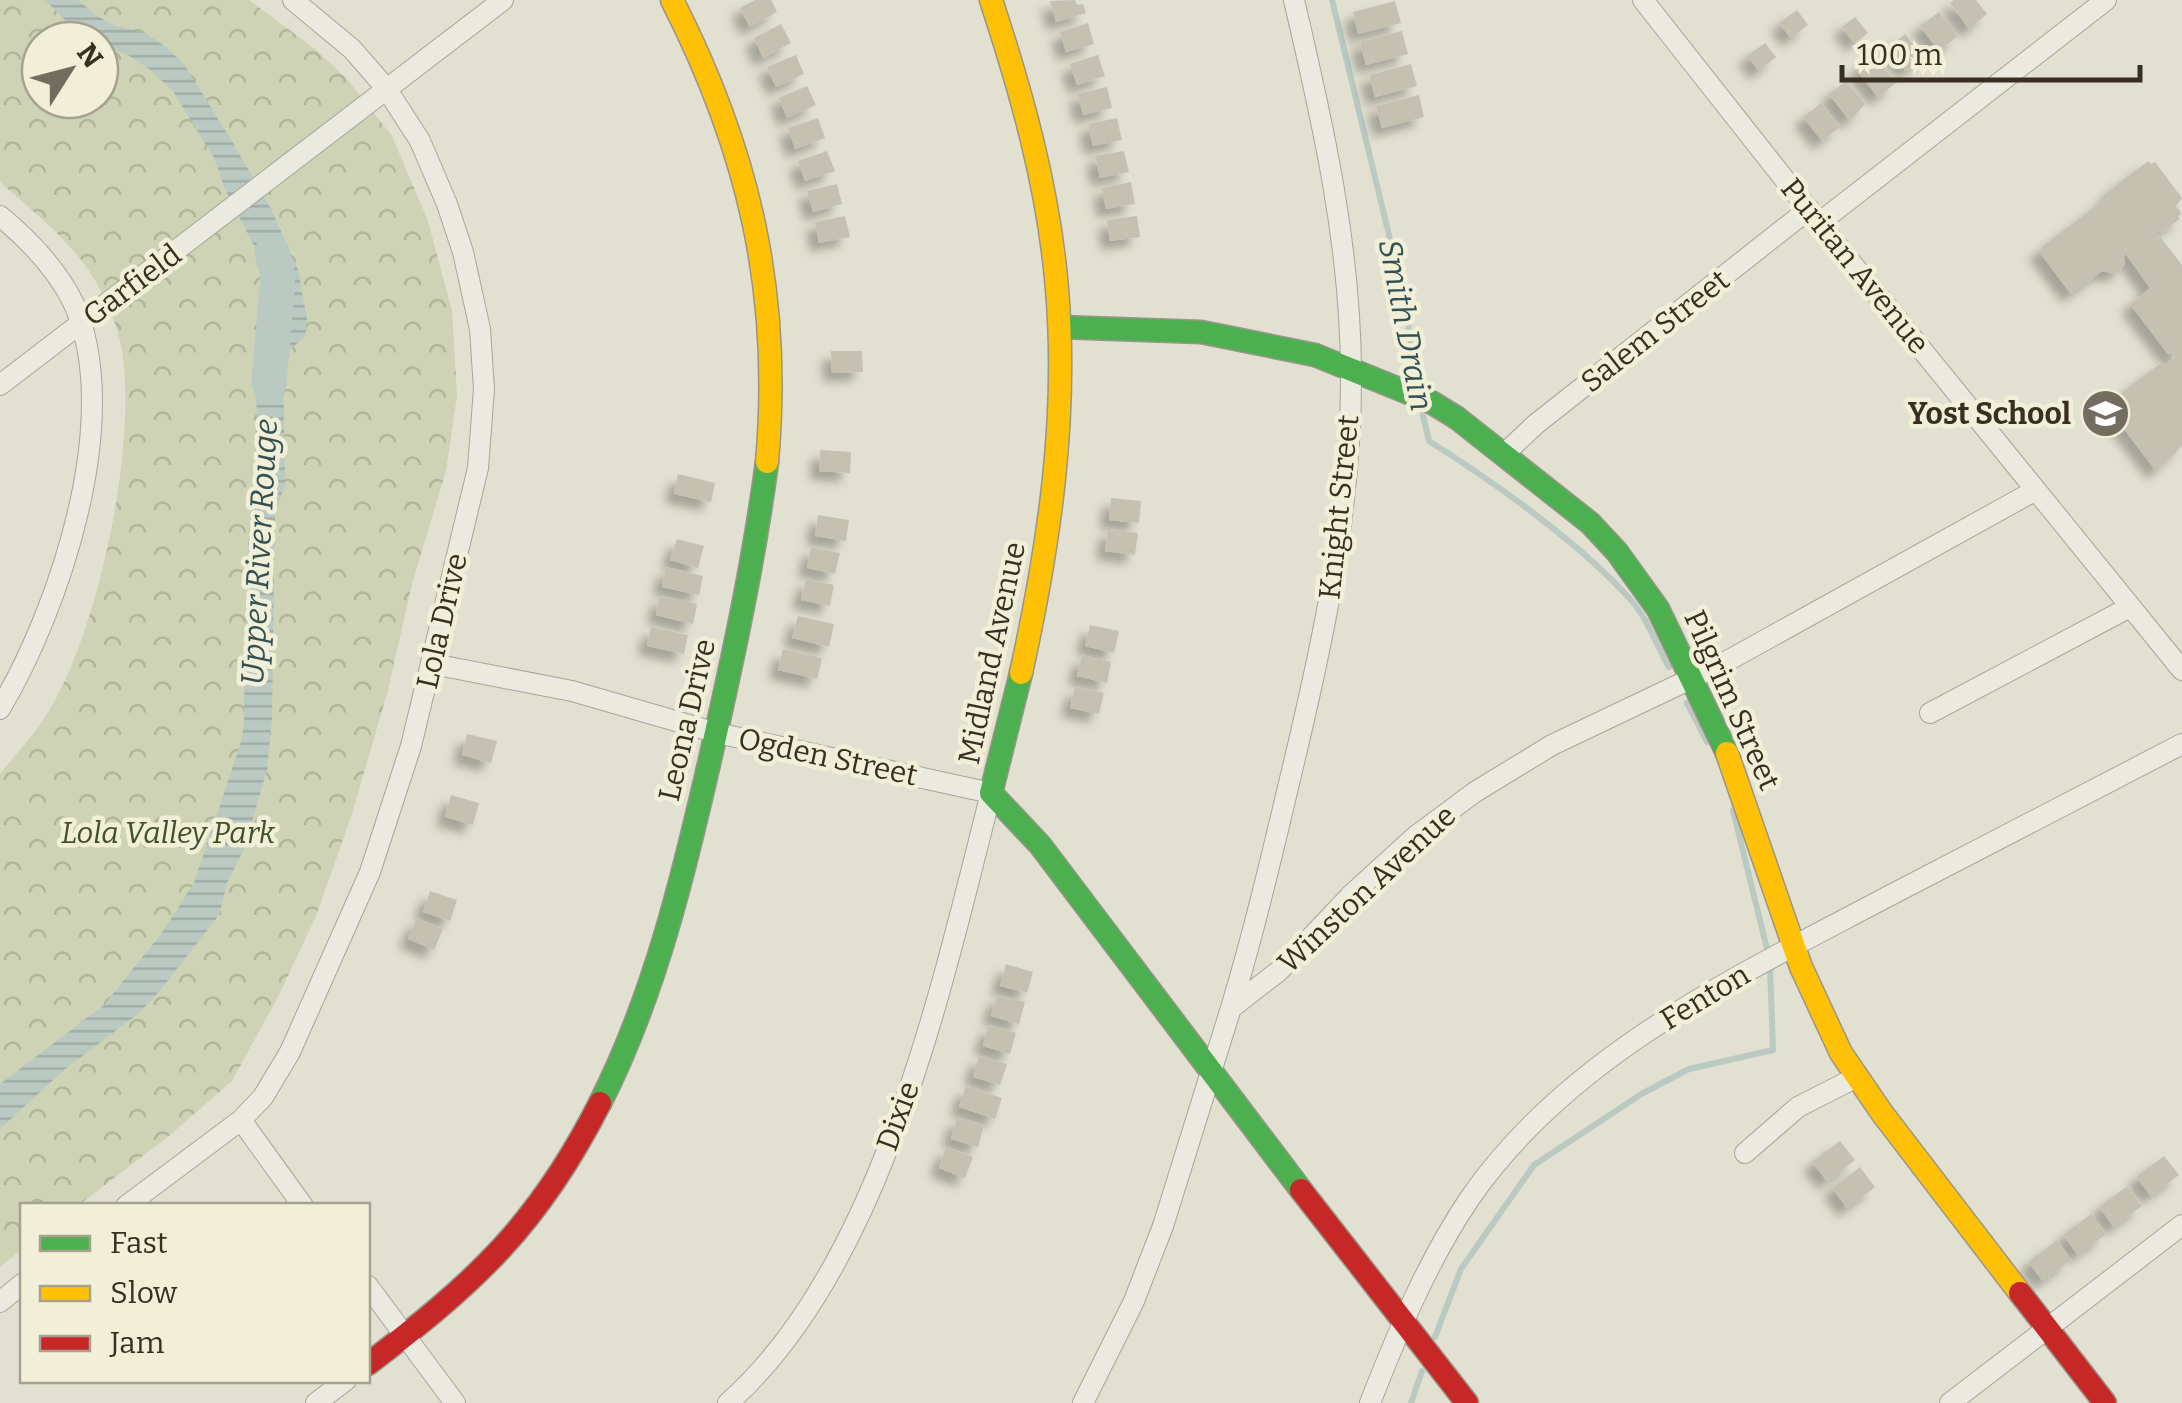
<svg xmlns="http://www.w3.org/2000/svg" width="2182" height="1403" font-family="Bitter,serif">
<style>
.park{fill:url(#park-crowns);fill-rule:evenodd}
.water{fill:url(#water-rules)}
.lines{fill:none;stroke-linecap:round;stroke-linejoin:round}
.stream{stroke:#bac9c2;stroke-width:6}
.river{stroke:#bac9c2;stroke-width:35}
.building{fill:#c6c0b1;filter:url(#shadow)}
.street-casing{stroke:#a8a599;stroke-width:22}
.fast-casing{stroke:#989589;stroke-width:25}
.slow-casing{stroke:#989589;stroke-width:25}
.jam-casing{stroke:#989589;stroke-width:25}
.street{stroke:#ebeae1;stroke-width:20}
.fast{stroke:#4caf50;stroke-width:22}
.slow{stroke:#ffc107;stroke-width:22}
.jam{stroke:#c62828;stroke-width:22}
.labels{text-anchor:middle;stroke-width:9;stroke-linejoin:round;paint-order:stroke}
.street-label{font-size:30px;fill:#372f21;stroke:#f2efd8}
.poi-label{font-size:30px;font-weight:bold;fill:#372f21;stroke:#f2efd8;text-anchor:end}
.park-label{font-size:30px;font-style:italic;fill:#41512a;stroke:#f2efd8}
.water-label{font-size:32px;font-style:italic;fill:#325155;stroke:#f2efd8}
</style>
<defs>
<pattern id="park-crowns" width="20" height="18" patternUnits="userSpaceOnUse" patternTransform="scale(2.5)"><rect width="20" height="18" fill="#cdd3b4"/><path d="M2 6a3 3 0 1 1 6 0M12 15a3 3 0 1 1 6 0" fill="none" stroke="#b1b59a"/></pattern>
<pattern id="water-rules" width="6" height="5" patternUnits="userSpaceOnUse" patternTransform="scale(2.5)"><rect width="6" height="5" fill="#bac9c2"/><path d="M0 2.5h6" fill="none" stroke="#a0ada6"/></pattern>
<filter id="shadow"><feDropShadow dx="-9" dy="9" stdDeviation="5" flood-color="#0004"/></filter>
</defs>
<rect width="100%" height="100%" fill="#e2e0d1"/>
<path class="park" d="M0 0H249L315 49 347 79 392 136 428 221 452 311 457 395 446 471 412 584 388 690 352 814 316 916 279 995 232 1081 170 1135 79 1205 22 1206V1249L0 1267V774C15 755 34 735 47 714 99 632 139 440 121 345 117 323 103 292 91 274 68 238 32 211 0 182ZM40 40H100V100H40Z"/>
<path class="water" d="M45 0H78L97 16 116 26 145 33 166 47 184 64 233 143 271 209 298 270 307 318 305 336 285 354 283 373 285 485 275 512 272 718 267 770 244 849 227 883 219 915 162 988 139 1013 64 1070 0 1129V1084L104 1005 164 930 194 883 242 739 244 721 246 577 257 413 254 369 257 354 279 332 282 317 271 279 226 191 214 158 173 91 149 69 125 53 100 48V40L84 39Z"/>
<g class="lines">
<path class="stream" d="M1332 0 1406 305 1415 384
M1422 411 1429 441C1494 482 1580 543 1631 600 1647 618 1657 646 1669 667
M1687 703 1707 742
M1733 810 1768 953
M1435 1337 1461 1269 1534 1165 1643 1093 1689 1069 1773 1050 1770 965
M1411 1403 1422 1371"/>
<path class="river" d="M269 383 278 276 272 252"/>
</g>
<path class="building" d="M755 0H771L777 12 750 27 740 8Z
M1075 0 1077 5 1083 4 1086 13 1056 22 1050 1Z
M1954 0H1976L1987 14 1969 29 1950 3Z
M1395 1 1401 23 1358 34 1353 12Z
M1797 10 1808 25 1791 38 1779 23Z
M1939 12 1958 36 1939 51 1920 26Z
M1855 17 1868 33 1855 43 1842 27Z
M1088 23 1094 44 1066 52 1060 32Z
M781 24 791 43 763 58 754 38Z
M1402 31 1408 54 1366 65 1360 42Z
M1905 34 1924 58 1906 71 1888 48Z
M1765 43 1776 57 1759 71 1747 56Z
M1874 54 1896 83 1878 97 1856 69Z
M796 55 804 74 776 87 767 67Z
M1098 55 1105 76 1077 85 1070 64Z
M1411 64 1417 86 1375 97 1369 75Z
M1846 81 1865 104 1850 121 1829 94Z
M807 86 816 105 787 118 779 98Z
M1107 87 1112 108 1083 115 1078 94Z
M1419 95 1424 117 1382 128 1376 106Z
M1821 103 1840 127 1822 141 1803 117Z
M818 118 825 138 795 149 788 128Z
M1117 118 1122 140 1093 146 1088 124Z
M827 151 835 171 805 181 798 161Z
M1124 151 1129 172 1100 178 1095 156Z
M2148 161 2151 164 2155 162 2182 198 2176 206 2182 214 2178 216 2180 219 2161 233 2155 230 2182 265V446L2156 471 2108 408 2115 403 2112 400 2162 362 2165 365 2175 357 2171 352 2168 354 2130 304 2150 288 2125 253V264L2116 274 2102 271 2071 294 2038 250 2109 196 2106 193Z
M1131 182 1135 204 1106 209 1102 188Z
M837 184 842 204 813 212 807 191Z
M845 216 850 237 819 243 815 222Z
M1137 216 1140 237 1110 241 1107 220Z
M831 351H862L863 372 832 373Z
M820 450 851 452 850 473 819 471Z
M678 474 715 483 711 502 674 494Z
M1111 498 1141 501 1139 523 1109 520Z
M818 515 849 520 846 541 815 536Z
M1108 529 1138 533 1135 555 1105 551Z
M677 539 704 546 698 568 670 560Z
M811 547 840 553 835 574 807 568Z
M666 567 703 576 699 595 662 587Z
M806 579 834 585 830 606 801 600Z
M660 596 697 604 693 624 656 615Z
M798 616 834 624 829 647 792 638Z
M1090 625 1119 631 1114 653 1085 646Z
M651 627 688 635 684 654 647 646Z
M783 649 822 658 817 679 778 670Z
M1082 655 1111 662 1107 683 1077 676Z
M1075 687 1104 693 1099 714 1070 708Z
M467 734 497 741 491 763 462 755Z
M451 795 479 803 473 825 445 817Z
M430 891 457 900 450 921 423 912Z
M417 918 443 929 434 950 408 939Z
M1006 964 1033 972 1027 993 1000 986Z
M997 995 1025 1002 1019 1024 991 1016Z
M989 1025 1016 1033 1010 1054 983 1046Z
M979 1056 1007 1064 1000 1085 973 1077Z
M966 1086 1002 1098 995 1119 959 1107Z
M957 1117 984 1125 978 1147 951 1139Z
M1840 1141 1855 1160 1827 1181 1812 1162Z
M946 1147 973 1157 965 1178 939 1168Z
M2164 1156 2179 1175 2151 1196 2136 1177Z
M1860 1167 1875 1187 1847 1208 1832 1188Z
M2127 1186 2142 1206 2114 1227 2099 1207Z
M2091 1214 2106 1234 2078 1255 2063 1235Z
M2057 1240 2071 1260 2043 1281 2028 1262Z"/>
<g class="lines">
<defs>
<path id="street" d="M1643 0 1819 223 2182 670
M0 216C29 240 56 268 73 302 125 415 60 608 0 709
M1819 223 2106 0
M0 385 503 0
M1503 455 1536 424 1809 209
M433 664 572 691 717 733 991 793C942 985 882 1267 728 1403
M1930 713 2130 607
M1231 1008C1256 925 1275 842 1295 758 1325 632 1352 504 1351 375 1351 247 1323 124 1294 0
M241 1120 303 1206
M1745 1153 1798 1107 1857 1077
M126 1206 241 1120 263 1097 290 1052 370 872 411 746 478 468 484 389 480 329 463 252 447 204 420 141 386 88 352 49 293 0
M368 1286 455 1403
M0 1302 22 1284
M316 1403 346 1380
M1083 1403 1134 1301 1163 1226 1231 1008 1279 971 1350 896 1417 835 1475 792 1552 745 1720 665 2036 490
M1370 1403C1397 1334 1428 1260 1470 1198 1569 1055 1736 977 1885 898 1984 847 2083 795 2182 744
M1950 1403 2182 1225"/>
<path id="fast" d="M1060 327 1201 332 1315 355 1431 402 1457 418 1590 523 1617 552 1658 609 1727 753
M1021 673 991 793 1040 845 1301 1190
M600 1103C655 995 684 873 711 755 733 658 754 561 767 462"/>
<path id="slow" d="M672 0C749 151 782 293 767 462
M991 0C1022 94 1049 190 1057 289 1068 419 1049 546 1021 673
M1727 753 1801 967 1841 1053 1882 1113 2020 1293"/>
<path id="jam" d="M1301 1190 1467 1403
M2020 1293 2105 1403
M368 1364C476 1282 538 1225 600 1103"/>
</defs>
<use href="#street" class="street-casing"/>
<use href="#fast" class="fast-casing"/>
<use href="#slow" class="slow-casing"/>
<use href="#jam" class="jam-casing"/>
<use href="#street" class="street"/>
<use href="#fast" class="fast"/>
<use href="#slow" class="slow"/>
<use href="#jam" class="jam"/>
</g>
<defs>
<symbol id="school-disc" viewBox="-11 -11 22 22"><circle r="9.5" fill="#736d5f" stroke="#f2efd8"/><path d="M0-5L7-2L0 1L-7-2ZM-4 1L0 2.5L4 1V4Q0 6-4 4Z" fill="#fff"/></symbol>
</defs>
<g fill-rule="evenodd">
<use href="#school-disc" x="2078" y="386" width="55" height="55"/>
</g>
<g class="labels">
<g class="street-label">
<text transform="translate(1855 266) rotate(51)" y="10">Puritan Avenue</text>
<text transform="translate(132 285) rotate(-37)" y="10">Garfield</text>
<text transform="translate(1655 331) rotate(-38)" y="10">Salem Street</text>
<text transform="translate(1339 507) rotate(-84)" y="10">Knight Street</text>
<text transform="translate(442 621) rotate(-77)" y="10">Lola Drive</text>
<text transform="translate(992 653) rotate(-78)" y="10">Midland Avenue</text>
<text transform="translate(1732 700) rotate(66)" y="10">Pilgrim Street</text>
<text transform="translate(687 720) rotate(-77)" y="10">Leona Drive</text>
<text transform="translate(828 757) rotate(12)" y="10">Ogden Street</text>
<text transform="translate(1367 889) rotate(-43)" y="10">Winston Avenue</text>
<text transform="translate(1705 997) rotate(-31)" y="10">Fenton</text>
<text transform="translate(898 1116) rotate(-70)" y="10">Dixie</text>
</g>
<g class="poi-label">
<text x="2071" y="424">Yost School</text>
</g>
<g class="park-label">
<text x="168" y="843">Lola Valley Park</text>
</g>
<g class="water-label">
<text transform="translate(1406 325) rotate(79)" y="11">Smith Drain</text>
<text transform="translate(259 552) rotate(-87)" y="11">Upper River Rouge</text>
</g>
</g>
<rect x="20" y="1203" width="350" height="180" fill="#f2efd8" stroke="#a7a28f" stroke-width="2.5"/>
<rect x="40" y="1236" width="50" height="15" fill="#4caf50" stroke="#a7a28f" stroke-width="2.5"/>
<text x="110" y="1253" font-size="30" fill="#372f21">Fast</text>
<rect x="40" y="1286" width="50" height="15" fill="#ffc107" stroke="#a7a28f" stroke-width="2.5"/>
<text x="110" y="1303" font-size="30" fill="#372f21">Slow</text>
<rect x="40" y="1336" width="50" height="15" fill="#c62828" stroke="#a7a28f" stroke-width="2.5"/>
<text x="110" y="1353" font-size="30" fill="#372f21">Jam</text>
<g transform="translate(70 70) rotate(54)"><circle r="48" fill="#f2efd8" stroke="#a7a28f" stroke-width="2.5"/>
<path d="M0-8L18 38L0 25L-18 38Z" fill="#736d5f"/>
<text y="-15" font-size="28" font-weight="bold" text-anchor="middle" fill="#372f21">N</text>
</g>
<path d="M1842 65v15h298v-15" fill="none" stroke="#372f21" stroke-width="5"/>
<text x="1857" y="65" font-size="30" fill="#372f21" stroke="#f2efd8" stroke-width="8" paint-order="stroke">100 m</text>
</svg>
